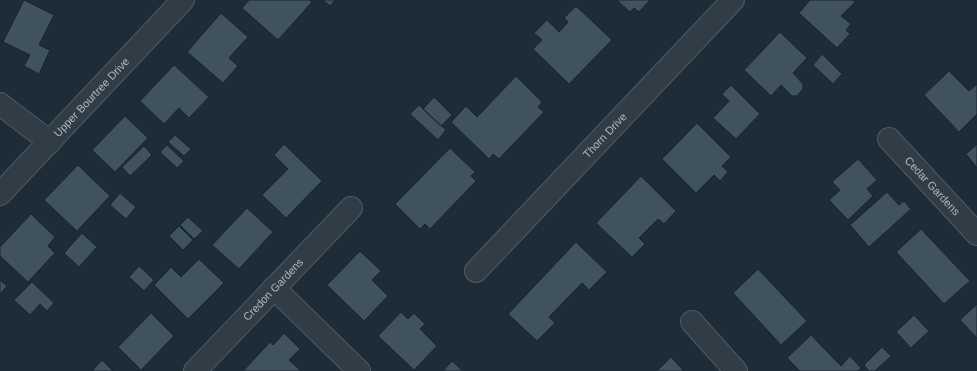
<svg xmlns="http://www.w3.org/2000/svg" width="977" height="371" font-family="Arial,sans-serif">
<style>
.building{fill:#40525e;stroke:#18242d}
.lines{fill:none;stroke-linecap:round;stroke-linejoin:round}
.minor-casing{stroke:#4e5b65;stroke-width:24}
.minor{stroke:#313d46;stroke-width:22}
.labels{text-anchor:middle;stroke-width:3.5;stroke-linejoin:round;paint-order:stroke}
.street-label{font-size:11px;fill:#aab8c4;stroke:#17222a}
</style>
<rect width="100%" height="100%" fill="#1d2c36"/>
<path class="building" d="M24 0 54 15 39 45 50 50 39 74 24 66 30 55 3 42Z
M249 0H310L312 2 278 40 242 8Z
M323 0H335L330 6Z
M617 0H650L639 12 634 8 630 12Z
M810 0H853L855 2 841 16 851 24 846 30 850 34 837 48 799 13Z
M576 6 612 40 569 84 533 49 542 40 534 33 547 20 559 32 568 22 564 18Z
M221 13 248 37 229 58 238 66 223 83 187 52Z
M780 32 807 58 793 73 803 84V89L797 96H792L781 85 771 96 744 70Z
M822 54 842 74 833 84 813 65Z
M174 65 209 97 189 118 179 108 164 124 140 101Z
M949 71 969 91 977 84V114L959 132 924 95Z
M516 76 542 102 538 107 544 112 499 159 493 154 489 159 451 122 466 106 477 117Z
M731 85 760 114 736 139 713 118 729 101 722 94Z
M434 97 452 115 441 126 423 109Z
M419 105 446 130 438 140 410 114Z
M125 116 148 138 115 172 92 150Z
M697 123 731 157 722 166 728 172 720 181 714 175 696 193 662 159Z
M175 135 191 149 184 156 168 142Z
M284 144 322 181 286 218 262 195 288 169 274 155Z
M977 144V168L966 154Z
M167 145 184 161 177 168 160 152Z
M144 146 152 155 130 176 122 167Z
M450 148 475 172 471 176 476 181 430 229 425 224 420 229 395 204Z
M858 159 877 180 867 189 873 196 848 220 829 200 840 190 832 182Z
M78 165 110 196 77 231 44 200Z
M641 176 676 211 664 224 658 219 639 238 645 244 632 257 596 223Z
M887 192 899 205 904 201 911 209 869 247 850 225Z
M120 193 136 207 126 219 110 205Z
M247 208 273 232 239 269 212 245Z
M31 214 55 237 48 246 55 253 28 282 0 256V247Z
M188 217 203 231 194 239 180 225Z
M179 226 193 240 183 250 169 236Z
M921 229 970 281 944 304 896 252Z
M82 233 97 247 79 267 64 253Z
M576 242 607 272 589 290 582 283 549 317 555 323 537 341 508 314Z
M360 251 381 271 372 280 388 296 364 321 327 285Z
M199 259 224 283 188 319 154 285 171 267 181 277Z
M139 266 154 280 144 291 129 277Z
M758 269 807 321 781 345 733 293Z
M0 280 7 286 0 294Z
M32 282 54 303 47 311 40 304 30 315 14 300Z
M977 304V338L960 320Z
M401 312 408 319 414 313 425 324 420 329 437 346 414 370 378 336Z
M151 313 174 336 141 370 118 347Z
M914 315 929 331 911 348 896 332Z
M284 333 300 349 289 360 301 371H243L270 342 273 345Z
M811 335 841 366 850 356 861 368 858 371H800L787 358Z
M882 347 891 356 875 371H869L864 365Z
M671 357 684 371H657Z
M102 360 113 371H92Z
M452 361 463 371H443Z"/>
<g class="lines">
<defs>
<g id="minor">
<path d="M0 104 50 142"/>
<path id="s1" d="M889 139 977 234"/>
<path id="s2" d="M0 194 183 0"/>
<path id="s3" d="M476 271 733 0"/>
<path d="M274 288 359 371"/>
<path d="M692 322 736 371"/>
<path id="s4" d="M195 371 351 208"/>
</g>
</defs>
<use href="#minor" class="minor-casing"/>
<use href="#minor" class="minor"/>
</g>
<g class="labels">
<g class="street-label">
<text dy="4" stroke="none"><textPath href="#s2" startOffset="133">Upper Bourtree Drive</textPath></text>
<text dy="4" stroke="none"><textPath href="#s3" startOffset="187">Thorn Drive</textPath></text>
<text dy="4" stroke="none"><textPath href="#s1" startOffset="64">Cedar Gardens</textPath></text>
<text dy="4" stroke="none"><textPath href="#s4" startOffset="113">Credon Gardens</textPath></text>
</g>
</g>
</svg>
